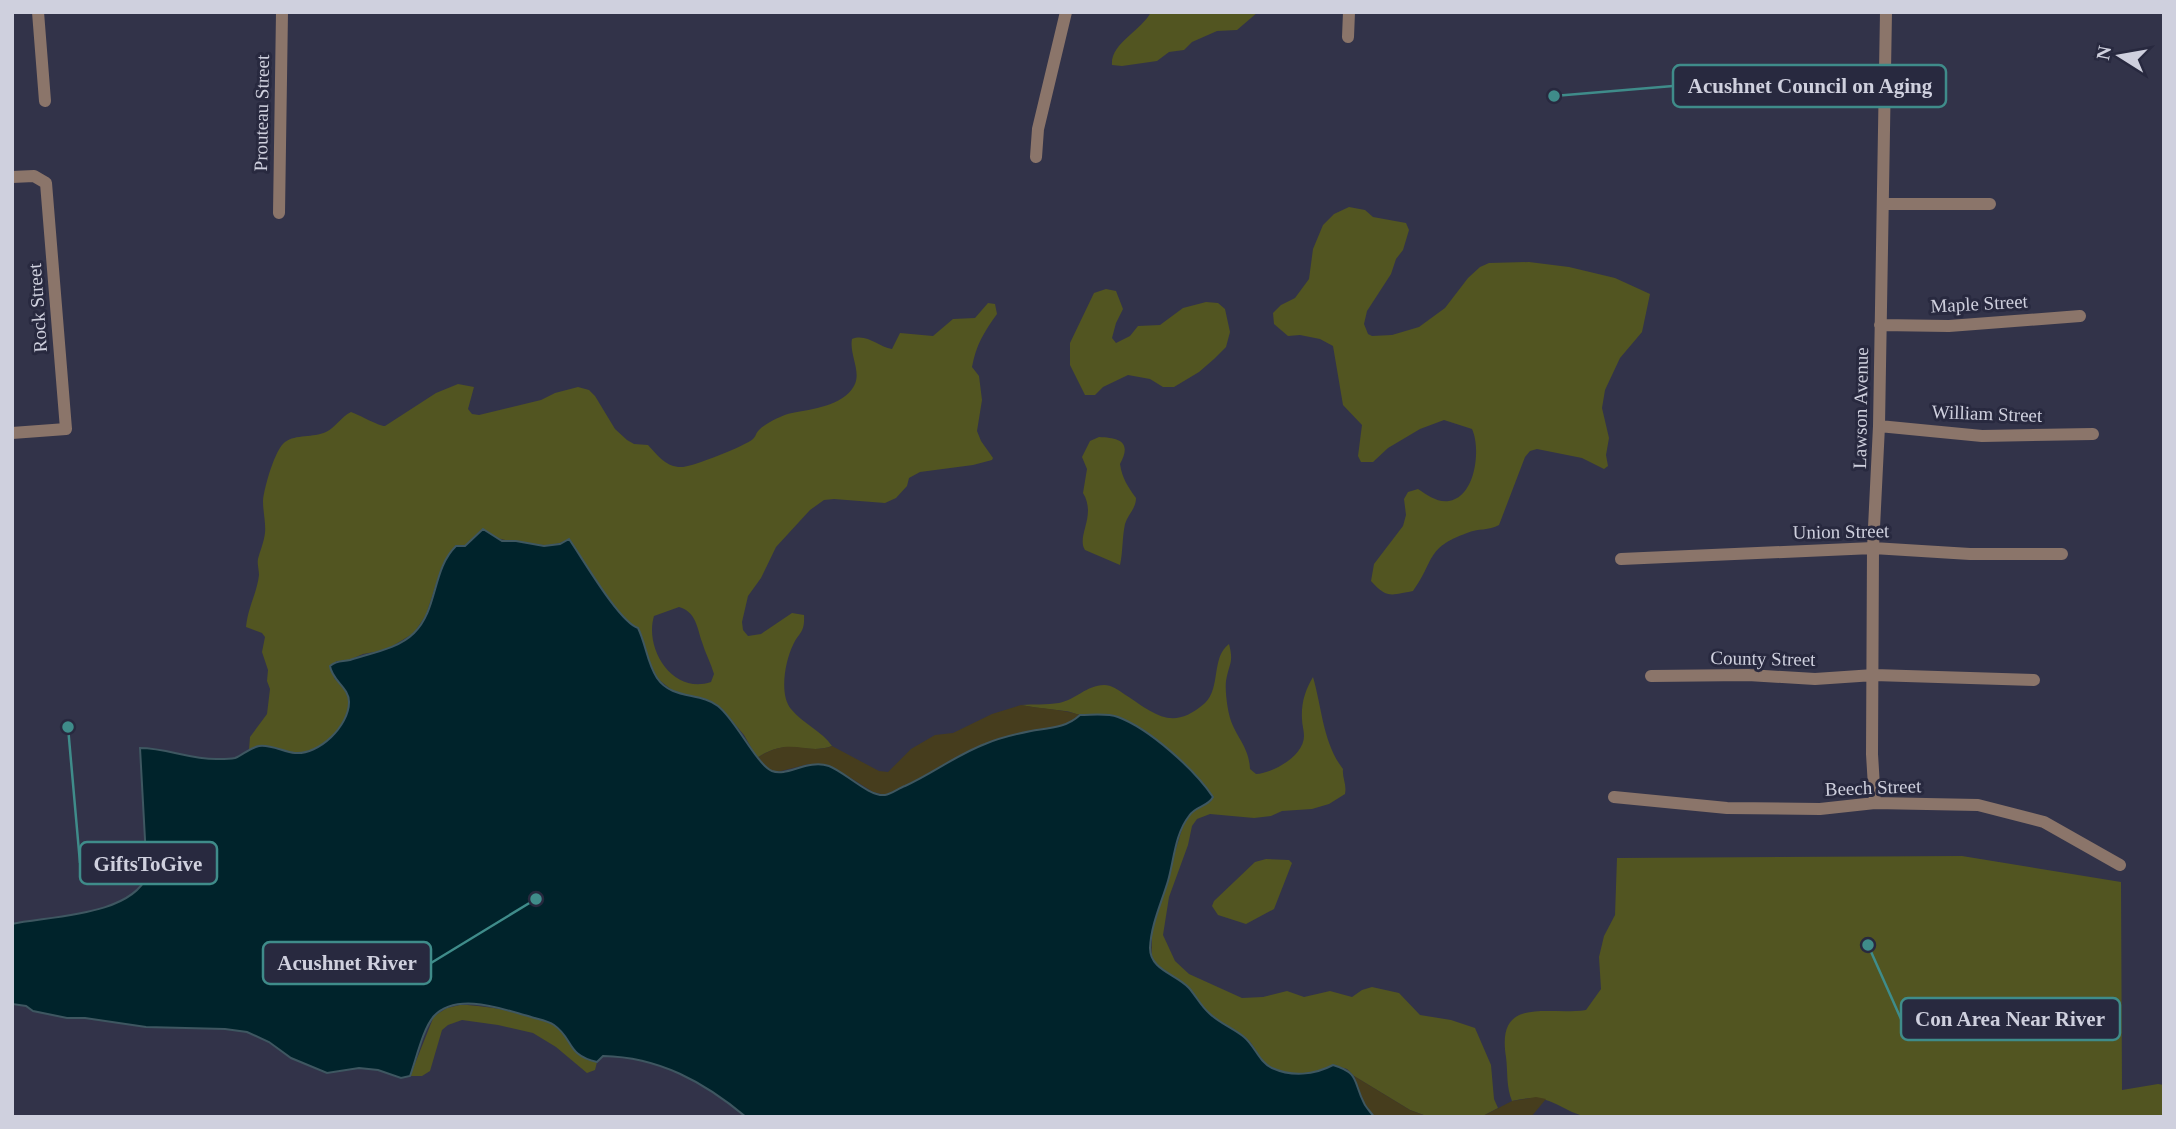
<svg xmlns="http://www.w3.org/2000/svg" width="2176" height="1129" font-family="'Times New Roman',serif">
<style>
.green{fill:#525521;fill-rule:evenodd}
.sand{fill:#463d1d}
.water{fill:#00232b;stroke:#3e5761;stroke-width:2}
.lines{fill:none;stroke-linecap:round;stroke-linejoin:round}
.street{stroke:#8b756a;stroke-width:12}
.labels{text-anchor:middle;stroke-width:6;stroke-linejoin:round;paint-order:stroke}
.street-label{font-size:19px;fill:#cfd0de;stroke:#28293f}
.leader{fill:none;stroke:#3f8c8a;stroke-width:2.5}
.callout-dot{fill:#3f8c8a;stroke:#28293f;stroke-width:2.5}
.callout{fill:#28293f;stroke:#3f8c8a;stroke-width:2.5}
.callout-label{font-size:21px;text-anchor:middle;font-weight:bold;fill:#cfd0de}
</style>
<rect width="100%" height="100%" fill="#323349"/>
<path class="green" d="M1151 12H1258L1237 30 1217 31 1192 42 1184 50 1169 52 1157 61 1122 66 1112 65C1110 44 1141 31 1151 12Z
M1349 207 1365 210 1373 217 1406 223 1409 230 1403 250 1396 259 1391 274 1367 311 1364 324 1368 334 1372 336 1392 335 1419 327 1445 308 1468 278 1480 267 1489 263 1529 262 1569 267 1615 278 1650 294 1642 332 1620 358 1605 390 1602 408 1609 438 1606 455 1608 466 1604 469 1582 458 1537 449 1530 451 1525 457 1499 525C1489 531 1478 528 1467 533 1425 548 1435 561 1413 591 1391 595 1387 599 1371 581L1374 564 1403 526 1406 515 1404 499 1408 492 1418 489C1427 495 1438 503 1449 501 1476 497 1481 448 1472 429L1444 420 1420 429 1388 448 1373 462H1361L1358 456 1362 425 1343 405 1333 346 1320 339 1300 335 1288 336 1274 324 1273 313 1281 305 1295 298 1309 279 1313 249 1323 225 1334 214Z
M1106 289 1116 291 1123 309 1116 323 1112 338 1116 343 1130 336 1138 326 1160 325 1183 308 1206 302 1218 303 1225 309 1230 332 1226 347 1214 359 1199 372 1174 387H1163L1150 379 1128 375 1103 387 1095 395H1085L1070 365V343L1094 293Z
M988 303 995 304 997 314C984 332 976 345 972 367L979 376 982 400 977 431 981 441 993 458 992 460 973 465 920 472 909 478 907 486 896 498 885 503 834 499 824 500 810 510 776 547 761 578 748 596 742 622 743 630 748 636 761 634 792 613 804 615C805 633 799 632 793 645 785 661 779 695 791 709 803 724 822 731 832 746 806 756 789 736 757 758L744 735 721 708 712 702 673 691 658 679 646 655 642 637 619 614 569 539C552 548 538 545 520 542 509 540 502 541 493 536L465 546 441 569 426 615 414 633 386 650 363 654 347 661H336L334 678C339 683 345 688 348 695 357 721 322 754 296 753 279 752 266 744 249 750L250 737 267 714 270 689 267 681 268 670 262 652 265 637 262 633 246 627C248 607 257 593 259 575 259 570 257 564 258 559 260 551 264 542 265 533 266 523 263 512 263 501 264 488 275 449 285 442 296 434 313 438 326 432 336 427 341 417 351 412 360 415 378 426 385 426L436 393 458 384 474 387 468 409 472 414 479 415 541 400 555 393 578 387 589 390 595 396 615 429 627 440 634 444 648 445C659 457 667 468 683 467 694 466 745 446 753 439 758 433 754 436 759 430 766 423 782 415 792 413 812 409 843 406 854 386 862 372 849 354 852 339 867 333 878 347 892 349L900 333 933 336 953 319 975 318ZM679 607C696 612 697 627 702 642 705 653 711 663 714 674L711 682C673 695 644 649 654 616Z
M1099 437C1120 438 1132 442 1120 464 1122 478 1128 487 1136 498 1136 509 1128 514 1125 524 1122 538 1123 551 1120 565L1085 550C1076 536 1097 516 1083 493L1087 469 1082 457 1090 441Z
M1229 644C1234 663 1229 663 1226 681 1225 690 1227 705 1229 714 1234 736 1249 745 1250 769L1256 774C1273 773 1304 756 1304 736 1304 730 1302 725 1302 719 1301 704 1305 690 1313 677 1322 708 1323 743 1343 769 1342 778 1347 784 1345 794L1329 804 1312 809 1282 811 1271 816 1254 818 1210 814 1197 819 1192 826 1188 845 1169 897 1163 935 1175 961 1189 974 1242 998 1263 997 1287 991 1304 997 1330 991 1352 997 1362 990 1372 987 1399 993 1420 1015 1451 1020 1475 1028 1491 1065 1494 1099 1498 1108 1481 1117H1429L1410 1110 1354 1076 1347 1069 1333 1065C1314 1075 1291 1077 1272 1068 1261 1063 1258 1052 1251 1043 1241 1031 1225 1026 1212 1016 1202 1009 1197 996 1188 987 1179 978 1159 973 1154 962 1149 951 1154 941 1151 930L1182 829 1189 815 1197 808 1210 802 1213 797C1195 770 1150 729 1118 717 1106 713 1093 717 1080 715 1075 714 1070 711 1065 711 1050 709 1036 708 1021 705 1033 704 1047 705 1059 703 1075 700 1087 685 1104 685 1111 685 1119 690 1124 694 1155 714 1172 732 1205 703 1221 688 1211 657 1229 644Z
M1962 856 2121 882 2122 1090 2158 1084 2164 1085V1117H1584C1579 1114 1573 1113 1568 1110 1545 1098 1538 1095 1512 1101 1506 1086 1508 1073 1506 1057 1496 995 1547 1016 1586 1010L1601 989 1599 957 1604 936 1615 915 1617 858Z
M1266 859 1289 860 1292 863 1274 909 1246 924 1218 915 1212 906 1214 901 1255 862Z
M460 1005C479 1004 537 1014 552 1024 573 1036 567 1055 597 1062L595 1070 587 1073 556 1047 533 1033 498 1025 462 1020 448 1025 442 1030 430 1071 422 1076H410L434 1016 447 1008Z"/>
<path class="sand" d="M1021 705C1041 709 1062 709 1080 715L1073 722 1061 727 1029 731 960 755 923 778 885 795 873 792 846 775 809 764 777 772 769 770 757 758C791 735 805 756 832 746L879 771 888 772 911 749 935 735 953 733 992 714Z
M1354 1076 1410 1110 1429 1117H1374L1364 1103Z
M1536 1097 1546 1099 1531 1117H1481L1512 1101Z"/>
<path class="water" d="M483 529 502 541H516L544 546 560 544 569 539C583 559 619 622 638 628 646 644 647 663 657 678 672 700 700 692 718 706 736 720 756 764 772 771 787 777 807 759 829 766 845 772 869 797 885 795 891 794 899 788 905 786 932 774 956 755 985 744 999 738 1016 734 1031 731 1049 728 1066 728 1080 715 1093 715 1107 713 1118 717 1150 729 1195 770 1213 797 1208 807 1195 806 1189 816 1175 834 1174 860 1168 881 1161 904 1151 925 1150 948 1150 970 1176 974 1189 988 1196 996 1201 1006 1209 1013 1219 1023 1233 1028 1244 1037 1255 1046 1259 1062 1272 1068 1292 1077 1314 1075 1333 1065 1360 1073 1353 1082 1364 1103 1366 1108 1371 1112 1374 1117H746C704 1082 659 1057 603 1056L597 1062C566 1055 574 1039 554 1025 547 1020 536 1019 528 1016 502 1009 457 992 434 1016 423 1028 416 1060 410 1076L401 1078 378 1070 359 1068 327 1073 291 1058 269 1042 247 1032 225 1029 146 1027 85 1018H67L33 1011 26 1006 12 1004V924C49 916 130 916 147 876L140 748C167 748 191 760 219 759 223 759 230 759 235 758 243 755 249 748 259 746 270 744 284 752 295 753 319 755 349 726 349 702 349 687 332 681 330 666 337 660 342 662 350 660 371 653 398 649 414 633 438 610 432 569 456 546H465Z"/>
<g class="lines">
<path class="street" d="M38 12 45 101
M1348 37 1349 12
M1036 157 1038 129 1066 12
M12 177 34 176 46 183 66 429 12 433
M1884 204H1990
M279 213 282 12
M1880 325 1949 326 2080 316
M1879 426 1982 436 2093 434
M1621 559 1873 548 1970 554H2062
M1651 676 1748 675 1815 679 1874 675 2034 680
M1614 797 1727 808 1820 809 1875 803 1978 805 2044 822 2120 865
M1875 803 1872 754 1873 548 1879 426 1886 12"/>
</g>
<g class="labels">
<g class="street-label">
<text transform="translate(261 113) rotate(-89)" y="7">Prouteau Street</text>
<text transform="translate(1979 303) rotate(-3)" y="7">Maple Street</text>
<text transform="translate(37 308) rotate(-94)" y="7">Rock Street</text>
<text transform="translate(1860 408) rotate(-89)" y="7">Lawson Avenue</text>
<text transform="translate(1987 413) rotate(2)" y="7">William Street</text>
<text transform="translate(1841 531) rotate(-1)" y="7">Union Street</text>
<text transform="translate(1763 658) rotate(1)" y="7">County Street</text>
<text transform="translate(1873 787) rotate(-2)" y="7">Beech Street</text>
</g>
</g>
<path class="leader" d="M1554 96L1673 86M68 727L80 863M536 899L431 963M1868 945L1901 1019"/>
<g class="callout-dot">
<circle cx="1554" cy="96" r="7"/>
<circle cx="68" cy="727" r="7"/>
<circle cx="536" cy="899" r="7"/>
<circle cx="1868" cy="945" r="7"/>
</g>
<g class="callout">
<rect x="1673" y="65" width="273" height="42" rx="7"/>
<rect x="80" y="842" width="137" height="42" rx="7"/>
<rect x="263" y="942" width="168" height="42" rx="7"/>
<rect x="1901" y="998" width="219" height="42" rx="7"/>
</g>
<g class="callout-label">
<text x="1810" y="93">Acushnet Council on Aging</text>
<text x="148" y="871">GiftsToGive</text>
<text x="347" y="970">Acushnet River</text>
<text x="2010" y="1026">Con Area Near River</text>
</g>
<rect width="2176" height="1129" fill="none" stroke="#cfd0de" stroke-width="28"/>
<g transform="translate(2120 56) rotate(281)" stroke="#28293f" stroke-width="5" paint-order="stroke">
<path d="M0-5L12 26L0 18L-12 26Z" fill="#cfd0de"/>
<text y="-10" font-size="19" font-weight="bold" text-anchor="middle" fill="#cfd0de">N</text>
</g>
</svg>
